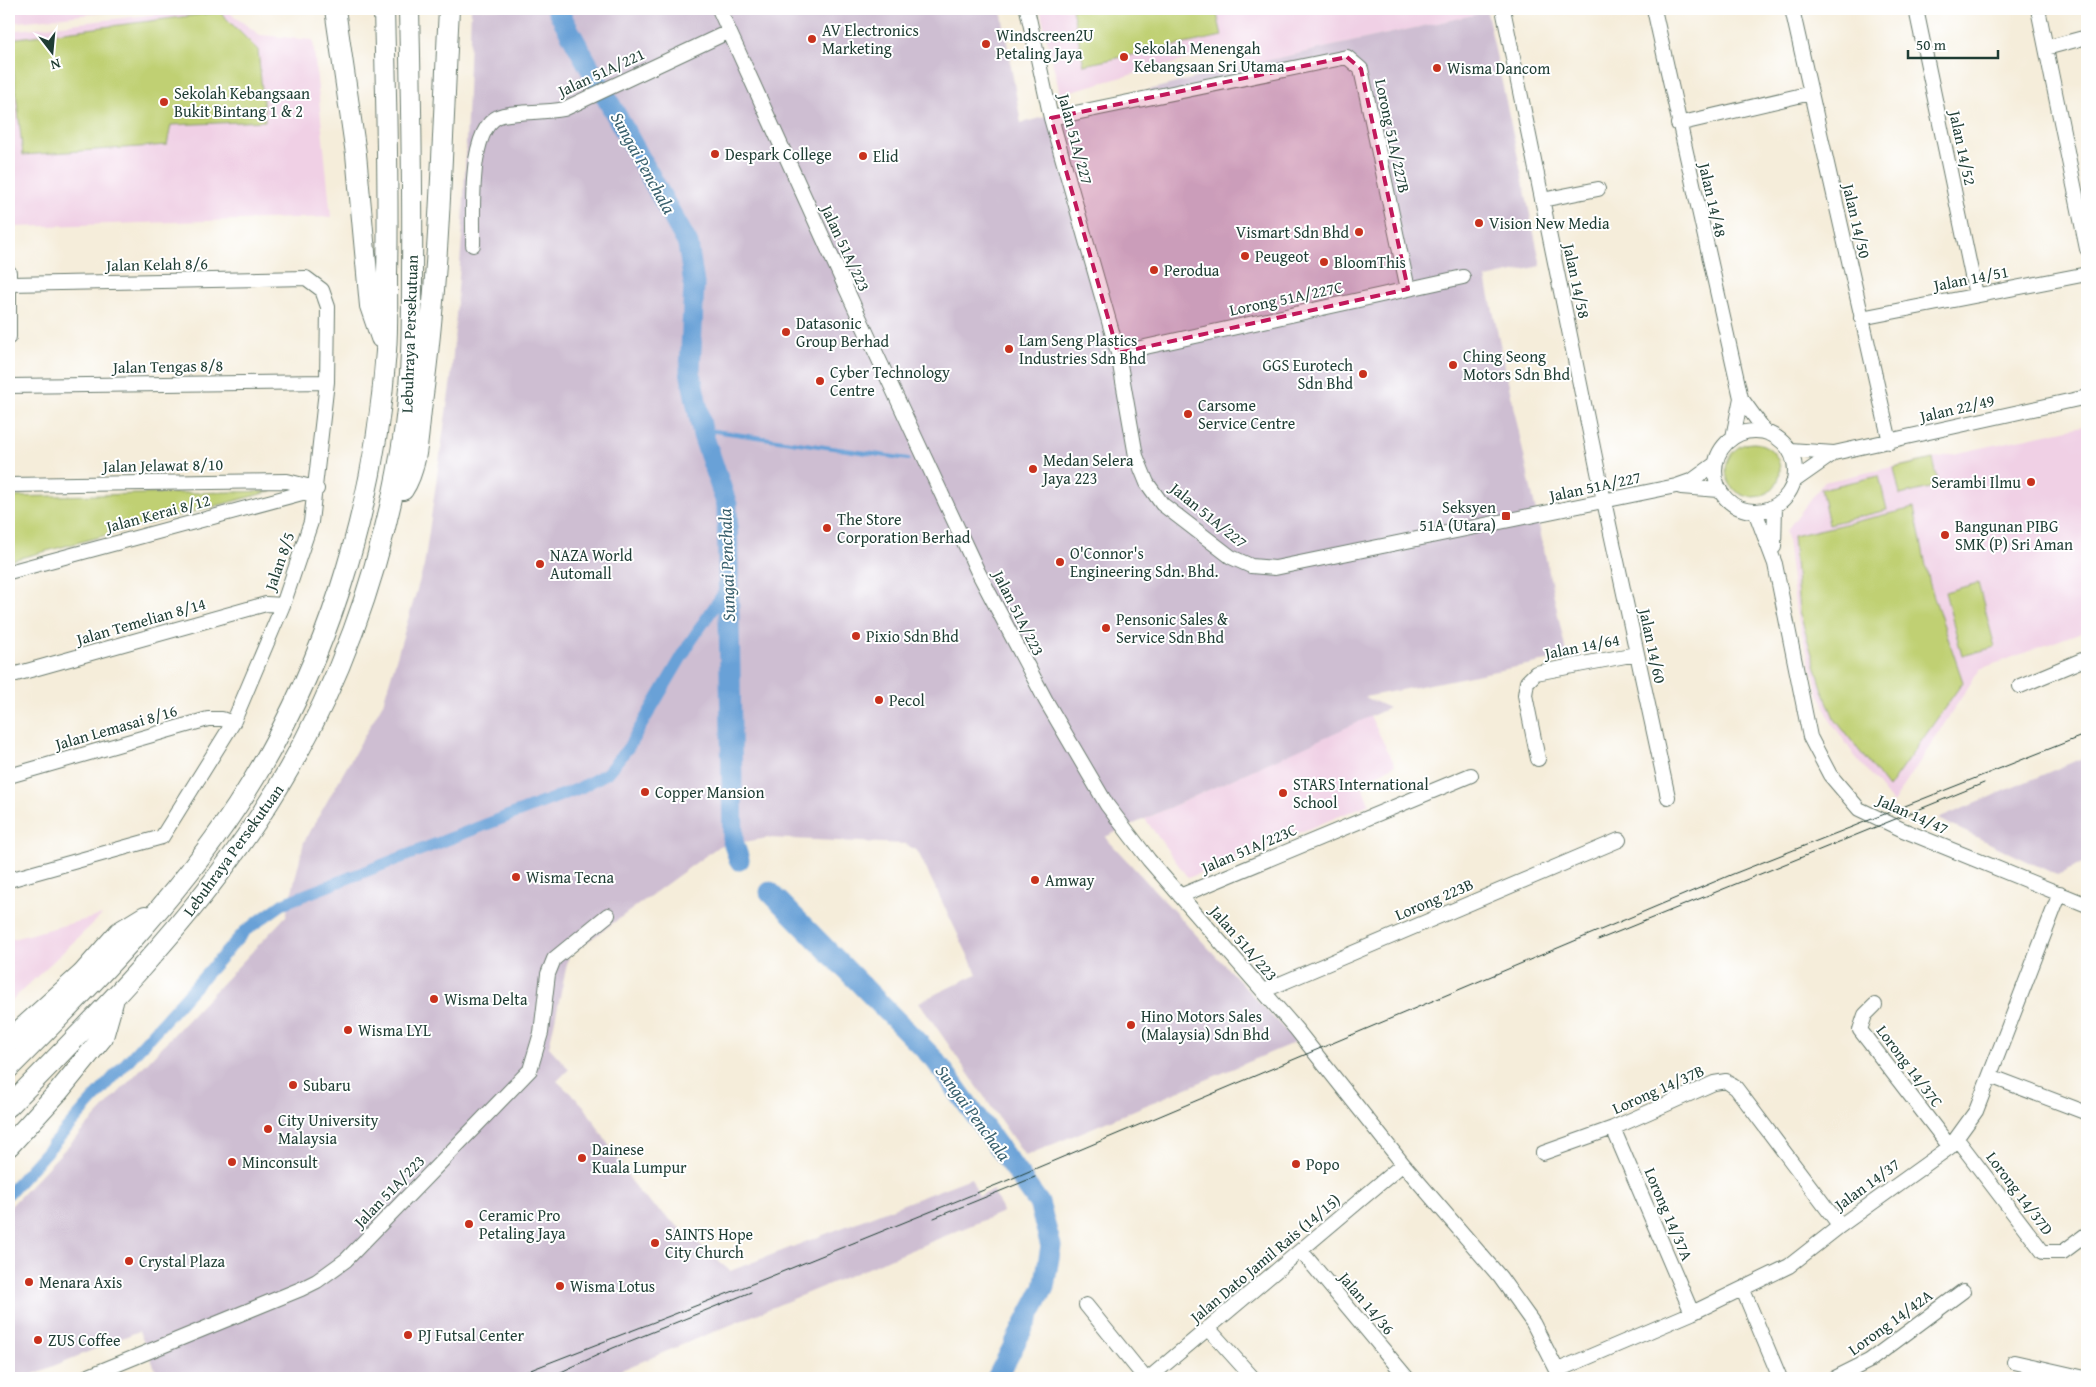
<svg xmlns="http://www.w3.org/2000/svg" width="2096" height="1387" font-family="'Gentium Book Plus',serif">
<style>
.built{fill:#f0d0e5}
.industrial{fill:#cebed2}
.green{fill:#c0d073;stroke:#708654}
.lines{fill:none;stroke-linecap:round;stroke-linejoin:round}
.stream{stroke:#69a1d7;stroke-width:4}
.canal{stroke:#69a1d7;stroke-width:12}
.river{stroke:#69a1d7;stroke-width:21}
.minor-casing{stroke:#6a7b6e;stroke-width:16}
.highway-casing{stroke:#6a7b6e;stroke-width:22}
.minor{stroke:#fff;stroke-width:14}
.highway{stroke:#fff;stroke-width:20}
.tram{stroke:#1f3d34;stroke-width:1}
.marked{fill:#c2185b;fill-opacity:0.2;stroke:#c2185b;stroke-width:4;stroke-dasharray:10 6;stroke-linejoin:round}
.poi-dot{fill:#c8321e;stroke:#fff;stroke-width:2}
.labels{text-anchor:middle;stroke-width:4;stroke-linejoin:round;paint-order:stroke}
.poi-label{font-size:16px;fill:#1f3d34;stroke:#fff;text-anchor:start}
.street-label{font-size:16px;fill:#1f3d34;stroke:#fff}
.water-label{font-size:18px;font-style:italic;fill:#39606d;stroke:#fff}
</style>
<rect width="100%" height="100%" fill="#fff"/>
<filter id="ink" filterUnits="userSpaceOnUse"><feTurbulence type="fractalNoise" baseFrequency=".02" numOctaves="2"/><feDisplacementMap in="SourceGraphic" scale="10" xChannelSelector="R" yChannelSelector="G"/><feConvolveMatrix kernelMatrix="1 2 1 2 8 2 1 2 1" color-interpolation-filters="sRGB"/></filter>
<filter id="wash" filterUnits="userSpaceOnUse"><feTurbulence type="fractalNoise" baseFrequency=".0096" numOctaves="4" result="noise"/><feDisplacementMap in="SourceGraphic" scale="20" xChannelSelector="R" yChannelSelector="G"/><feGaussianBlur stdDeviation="1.12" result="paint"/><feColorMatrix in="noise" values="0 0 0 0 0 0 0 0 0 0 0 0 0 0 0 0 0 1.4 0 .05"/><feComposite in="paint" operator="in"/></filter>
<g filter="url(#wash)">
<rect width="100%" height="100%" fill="#f5edda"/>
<path class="built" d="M9 9H137L9 23Z
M203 9H224L260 35 313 40 331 217 14 227 9 163V31Z
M1040 9H1486L1487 12 1238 67 1234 47 1060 94Z
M2087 425V630L1980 669 1893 803 1854 755 1830 720 1819 694 1796 613 1786 531 1824 482Z
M1370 716 1395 765 1361 783 1369 804 1188 878 1145 819Z
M102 915 9 1003V940Z"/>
<path class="industrial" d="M471 9H1001L1021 123 1238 67 1487 12 1541 266 1486 278 1567 657 1365 697 1389 708 1105 837 1296 1042 1025 1156 919 1002 977 974 918 852 906 844 768 838 719 846 569 955 549 1047 569 1069 557 1081 584 1106 639 1193 730 1271 971 1178 979 1196 993 1190 1003 1212 602 1378H159L139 1331 24 1378H9V1208L286 916 304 842 383 703 424 566 451 379 463 225Z
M2087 756V862L2057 875 1938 819Z"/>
<path class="green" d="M1072 9H1216L1222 36 1084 65Z
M220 12 258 50 265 121 171 125 167 145 23 155 10 39Z
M1726 470a27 27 0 1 1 54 0a27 27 0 1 1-54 0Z
M1933 459 1939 486 1900 495 1894 468Z
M1879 476 1887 510 1829 524 1821 489Z
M272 491 9 561V497Z
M1914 508 1930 585 1963 682 1888 788 1834 718 1823 691 1799 611 1793 536Z
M1978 583 1995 647 1962 656 1945 592Z"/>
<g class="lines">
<path class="stream" d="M701 429 908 459"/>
<path class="canal" d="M9 1193 245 931 284 903 580 788 607 773 628 748 691 641 729 585"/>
<path class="river" d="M557 9 688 244 694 284 690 371 703 435 727 505 733 841 739 860
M770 892 936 1061 1039 1203 1051 1246 1044 1287 997 1378"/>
</g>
</g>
<g filter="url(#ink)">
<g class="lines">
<defs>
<path id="minor" d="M719 9 854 306 977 570 1046 701 1107 805 1149 860 1296 1029 1403 1164 1500 1277 1533 1323 1561 1378
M1027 9 1051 118 1118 353 1136 456 1147 483 1162 504 1231 557 1251 566 1275 568 1676 486 1693 480 1715 464
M1503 9 1604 501 1668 797
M1654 9 1741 398 1733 437
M1792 9 1890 442
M1916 9 1976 295
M2038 9 2087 249
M2046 48 2087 37
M1051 118 1347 57 1361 69 1408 289
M1678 124 1811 93
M1542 200 1598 189
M473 245C474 216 466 123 503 115 523 111 544 113 564 109L728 32
M9 272V337
M1861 318 2087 274
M1118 353 1463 277
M9 386 327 382
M1741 398 1765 431
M1715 471a40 40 0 1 1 80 0a40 40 0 1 1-80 0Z
M1790 450 1834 453 2087 397
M1794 481 1834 453
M9 485 287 481 315 488
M1681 487 1719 490
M1755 511 1775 564 1810 737 1830 775 1859 809 1903 830 2087 905
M1774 547 1775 506
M9 572 317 489
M9 676 266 604 283 605
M2020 686 2087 658
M1538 759 1525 695 1527 682 1536 673 1636 654
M9 776 208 719H222L233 723
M9 880 162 837 233 723 283 605 311 522 327 382 328 307 322 290 306 278 10 284
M1180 896 1471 775
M1263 991 1619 840
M1875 1005 1865 1015 1860 1030 1950 1147
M1990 1076 2087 1113
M1613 1128 1692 1313
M1957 1139 2043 1252H2063L2087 1234
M1543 1153 1613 1128 1714 1083 1726 1081 1736 1088 1840 1226
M1301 1251 1407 1378
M1743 1290 1780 1378
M1086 1305 1145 1378
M1208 1328 1253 1378
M2014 1362 2085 1378
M1558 1370 1692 1313 1789 1266 1840 1226 1950 1147 1976 1111 2060 893
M84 1378 301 1289 317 1281 346 1260 530 1070 541 1033 548 974 554 959 608 915
M1149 1378 1403 1164
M1835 1378 1869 1361 1963 1291"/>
<path id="highway" d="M335 9 356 154 370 306 381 338
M403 490C419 466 418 430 422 402 440 272 442 140 449 9
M9 1040 82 974 119 932 145 916
M9 1068C91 986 173 903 237 806 325 671 375 512 386 351 388 326 387 300 387 274 389 186 386 97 384 9
M9 1106C98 1016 188 925 258 819 336 702 385 565 405 426 412 375 412 324 412 273 413 185 411 97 409 9
M9 1146 59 1091 103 1037 113 1002"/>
</defs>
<use href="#minor" class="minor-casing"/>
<use href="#highway" class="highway-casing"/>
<use href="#minor" class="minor"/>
<use href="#highway" class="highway"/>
<path class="tram" d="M1598 940 1984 783
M934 1218 1035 1177
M510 1378 757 1282 1006 1181 1733 874 2087 734
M548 1378 613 1348 751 1292"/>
</g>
</g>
<path class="marked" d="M1347 57 1361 69 1408 289 1118 353 1051 118Z"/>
<g class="poi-dot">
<circle cx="812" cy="39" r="5"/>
<circle cx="986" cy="44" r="5"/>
<circle cx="1124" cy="57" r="5"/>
<circle cx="1437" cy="68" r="5"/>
<circle cx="164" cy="102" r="5"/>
<circle cx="715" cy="154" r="5"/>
<circle cx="863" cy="156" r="5"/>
<circle cx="1479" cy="223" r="5"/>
<circle cx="1359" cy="232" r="5"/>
<circle cx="1245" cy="256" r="5"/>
<circle cx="1324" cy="262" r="5"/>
<circle cx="1154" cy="270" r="5"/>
<circle cx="786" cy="332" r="5"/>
<circle cx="1009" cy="349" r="5"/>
<circle cx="1453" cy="365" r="5"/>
<circle cx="1363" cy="374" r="5"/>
<circle cx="820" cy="381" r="5"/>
<circle cx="1188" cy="414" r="5"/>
<circle cx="1033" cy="469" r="5"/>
<circle cx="2031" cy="482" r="5"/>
<rect x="1501" y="511" width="10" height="10" rx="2.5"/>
<circle cx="827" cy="528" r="5"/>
<circle cx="1945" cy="535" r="5"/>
<circle cx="1060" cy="562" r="5"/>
<circle cx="540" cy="564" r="5"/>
<circle cx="1106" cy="628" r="5"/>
<circle cx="856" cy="636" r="5"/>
<circle cx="879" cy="700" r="5"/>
<circle cx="645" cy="792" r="5"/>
<circle cx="1283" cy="793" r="5"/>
<circle cx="516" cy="877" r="5"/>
<circle cx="1035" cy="880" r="5"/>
<circle cx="434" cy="999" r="5"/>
<circle cx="1131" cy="1025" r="5"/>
<circle cx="348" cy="1030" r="5"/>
<circle cx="293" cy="1085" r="5"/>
<circle cx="268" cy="1129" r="5"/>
<circle cx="582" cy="1158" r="5"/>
<circle cx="232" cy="1162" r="5"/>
<circle cx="1296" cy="1164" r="5"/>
<circle cx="469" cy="1224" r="5"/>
<circle cx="655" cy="1243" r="5"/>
<circle cx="129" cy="1261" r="5"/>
<circle cx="29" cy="1282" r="5"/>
<circle cx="560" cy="1286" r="5"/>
<circle cx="408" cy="1335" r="5"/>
<circle cx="38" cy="1340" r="5"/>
</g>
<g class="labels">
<g class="poi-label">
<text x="822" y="36">AV Electronics<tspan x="822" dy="18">Marketing</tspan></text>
<text x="996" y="41">Windscreen2U<tspan x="996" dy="18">Petaling Jaya</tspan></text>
<text x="1134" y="54">Sekolah Menengah<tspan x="1134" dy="18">Kebangsaan Sri Utama</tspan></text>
<text x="1447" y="74">Wisma Dancom</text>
<text x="174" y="99">Sekolah Kebangsaan<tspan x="174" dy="18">Bukit Bintang 1 &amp; 2</tspan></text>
<text x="725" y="160">Despark College</text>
<text x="873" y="162">Elid</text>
<text x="1489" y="229">Vision New Media</text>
<text x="1349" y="238" text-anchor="end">Vismart Sdn Bhd</text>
<text x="1255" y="262">Peugeot</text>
<text x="1334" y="268">BloomThis</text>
<text x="1164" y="276">Perodua</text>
<text x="796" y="329">Datasonic<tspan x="796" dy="18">Group Berhad</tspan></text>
<text x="1019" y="346">Lam Seng Plastics<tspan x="1019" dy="18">Industries Sdn Bhd</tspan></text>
<text x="1463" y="362">Ching Seong<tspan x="1463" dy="18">Motors Sdn Bhd</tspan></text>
<text x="1353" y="371" text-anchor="end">GGS Eurotech<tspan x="1353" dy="18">Sdn Bhd</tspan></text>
<text x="830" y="378">Cyber Technology<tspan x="830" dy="18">Centre</tspan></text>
<text x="1198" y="411">Carsome<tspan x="1198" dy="18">Service Centre</tspan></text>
<text x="1043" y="466">Medan Selera<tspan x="1043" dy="18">Jaya 223</tspan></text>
<text x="2021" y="488" text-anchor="end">Serambi Ilmu</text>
<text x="1496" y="513" text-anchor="end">Seksyen<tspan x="1496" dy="18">51A (Utara)</tspan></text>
<text x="837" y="525">The Store<tspan x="837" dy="18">Corporation Berhad</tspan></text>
<text x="1955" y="532">Bangunan PIBG<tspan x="1955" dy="18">SMK (P) Sri Aman</tspan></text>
<text x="1070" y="559">O'Connor's<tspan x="1070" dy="18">Engineering Sdn. Bhd.</tspan></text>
<text x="550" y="561">NAZA World<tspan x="550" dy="18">Automall</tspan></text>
<text x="1116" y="625">Pensonic Sales &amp;<tspan x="1116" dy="18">Service Sdn Bhd</tspan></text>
<text x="866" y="642">Pixio Sdn Bhd</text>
<text x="889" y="706">Pecol</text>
<text x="1293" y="790">STARS International<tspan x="1293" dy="18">School</tspan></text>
<text x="655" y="798">Copper Mansion</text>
<text x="526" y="883">Wisma Tecna</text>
<text x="1045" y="886">Amway</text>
<text x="444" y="1005">Wisma Delta</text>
<text x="1141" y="1022">Hino Motors Sales<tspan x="1141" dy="18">(Malaysia) Sdn Bhd</tspan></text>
<text x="358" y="1036">Wisma LYL</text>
<text x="303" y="1091">Subaru</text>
<text x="278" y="1126">City University<tspan x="278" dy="18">Malaysia</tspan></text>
<text x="592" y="1155">Dainese<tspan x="592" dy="18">Kuala Lumpur</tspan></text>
<text x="242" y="1168">Minconsult</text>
<text x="1306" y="1170">Popo</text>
<text x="479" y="1221">Ceramic Pro<tspan x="479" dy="18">Petaling Jaya</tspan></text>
<text x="665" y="1240">SAINTS Hope<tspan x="665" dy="18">City Church</tspan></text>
<text x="139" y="1267">Crystal Plaza</text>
<text x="39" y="1288">Menara Axis</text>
<text x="570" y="1292">Wisma Lotus</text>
<text x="418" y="1341">PJ Futsal Center</text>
<text x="48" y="1346">ZUS Coffee</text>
</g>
<g class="street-label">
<text transform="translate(601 72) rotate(-25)" y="6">Jalan 51A/221</text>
<text transform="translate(1393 136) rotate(78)" y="6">Lorong 51A/227B</text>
<text transform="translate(1076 139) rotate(75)" y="6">Jalan 51A/227</text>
<text transform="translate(1963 148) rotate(78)" y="6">Jalan 14/52</text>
<text transform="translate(1713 200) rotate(77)" y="6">Jalan 14/48</text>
<text transform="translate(1857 221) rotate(77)" y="6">Jalan 14/50</text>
<text transform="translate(846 248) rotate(65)" y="6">Jalan 51A/223</text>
<text transform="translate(157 264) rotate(-1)" y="6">Jalan Kelah 8/6</text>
<text transform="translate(1971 278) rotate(-11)" y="6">Jalan 14/51</text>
<text transform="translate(1577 281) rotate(78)" y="6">Jalan 14/58</text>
<text transform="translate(1286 298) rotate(-12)" y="6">Lorong 51A/227C</text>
<text transform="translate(409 334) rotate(-88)" y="6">Lebuhraya Persekutuan</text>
<text transform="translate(168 366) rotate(-1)" y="6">Jalan Tengas 8/8</text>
<text transform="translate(1957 408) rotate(-13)" y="6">Jalan 22/49</text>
<text transform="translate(163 465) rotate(-1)" y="6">Jalan Jelawat 8/10</text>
<text transform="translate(1595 486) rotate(-12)" y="6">Jalan 51A/227</text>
<text transform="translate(158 513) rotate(-15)" y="6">Jalan Kerai 8/12</text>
<text transform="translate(1209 515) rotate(39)" y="6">Jalan 51A/227</text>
<text transform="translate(279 561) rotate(-71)" y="6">Jalan 8/5</text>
<text transform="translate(1019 613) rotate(63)" y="6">Jalan 51A/223</text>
<text transform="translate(141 621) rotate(-16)" y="6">Jalan Temelian 8/14</text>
<text transform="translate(1582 646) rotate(-11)" y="6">Jalan 14/64</text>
<text transform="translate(1653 646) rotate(78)" y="6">Jalan 14/60</text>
<text transform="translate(116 727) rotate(-16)" y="6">Jalan Lemasai 8/16</text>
<text transform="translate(1913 814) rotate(24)" y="6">Jalan 14/47</text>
<text transform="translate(1249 848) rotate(-23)" y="6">Jalan 51A/223C</text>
<text transform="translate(233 850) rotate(-54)" y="6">Lebuhraya Persekutuan</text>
<text transform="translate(1434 899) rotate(-23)" y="6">Lorong 223B</text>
<text transform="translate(1244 943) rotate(49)" y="6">Jalan 51A/223</text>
<text transform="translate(1910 1066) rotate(53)" y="6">Lorong 14/37C</text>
<text transform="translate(1658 1089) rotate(-24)" y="6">Lorong 14/37B</text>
<text transform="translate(1867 1184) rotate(-36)" y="6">Jalan 14/37</text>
<text transform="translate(389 1191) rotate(-46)" y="6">Jalan 51A/223</text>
<text transform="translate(2020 1193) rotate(53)" y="6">Lorong 14/37D</text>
<text transform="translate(1669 1214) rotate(67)" y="6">Lorong 14/37A</text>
<text transform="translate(1265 1258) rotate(-40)" y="6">Jalan Dato Jamil Rais (14/15)</text>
<text transform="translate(1367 1303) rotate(50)" y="6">Jalan 14/36</text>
<text transform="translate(1890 1322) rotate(-36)" y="6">Lorong 14/42A</text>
</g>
<g class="water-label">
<text transform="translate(643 163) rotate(61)" y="6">Sungai Penchala</text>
<text transform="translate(727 565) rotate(-92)" y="6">Sungai Penchala</text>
<text transform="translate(973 1113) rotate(54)" y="6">Sungai Penchala</text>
</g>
</g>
<rect width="2096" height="1387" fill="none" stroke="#fff" stroke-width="30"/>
<g transform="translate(52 52) rotate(164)" stroke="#ffffff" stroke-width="4" paint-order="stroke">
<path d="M0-4L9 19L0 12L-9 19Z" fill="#1f3d34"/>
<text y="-8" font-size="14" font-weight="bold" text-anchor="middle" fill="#1f3d34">N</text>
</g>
<path d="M1908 50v8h90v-8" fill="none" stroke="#1f3d34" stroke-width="2.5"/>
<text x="1916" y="50" font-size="15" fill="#1f3d34" stroke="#ffffff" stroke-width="4" paint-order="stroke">50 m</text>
</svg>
